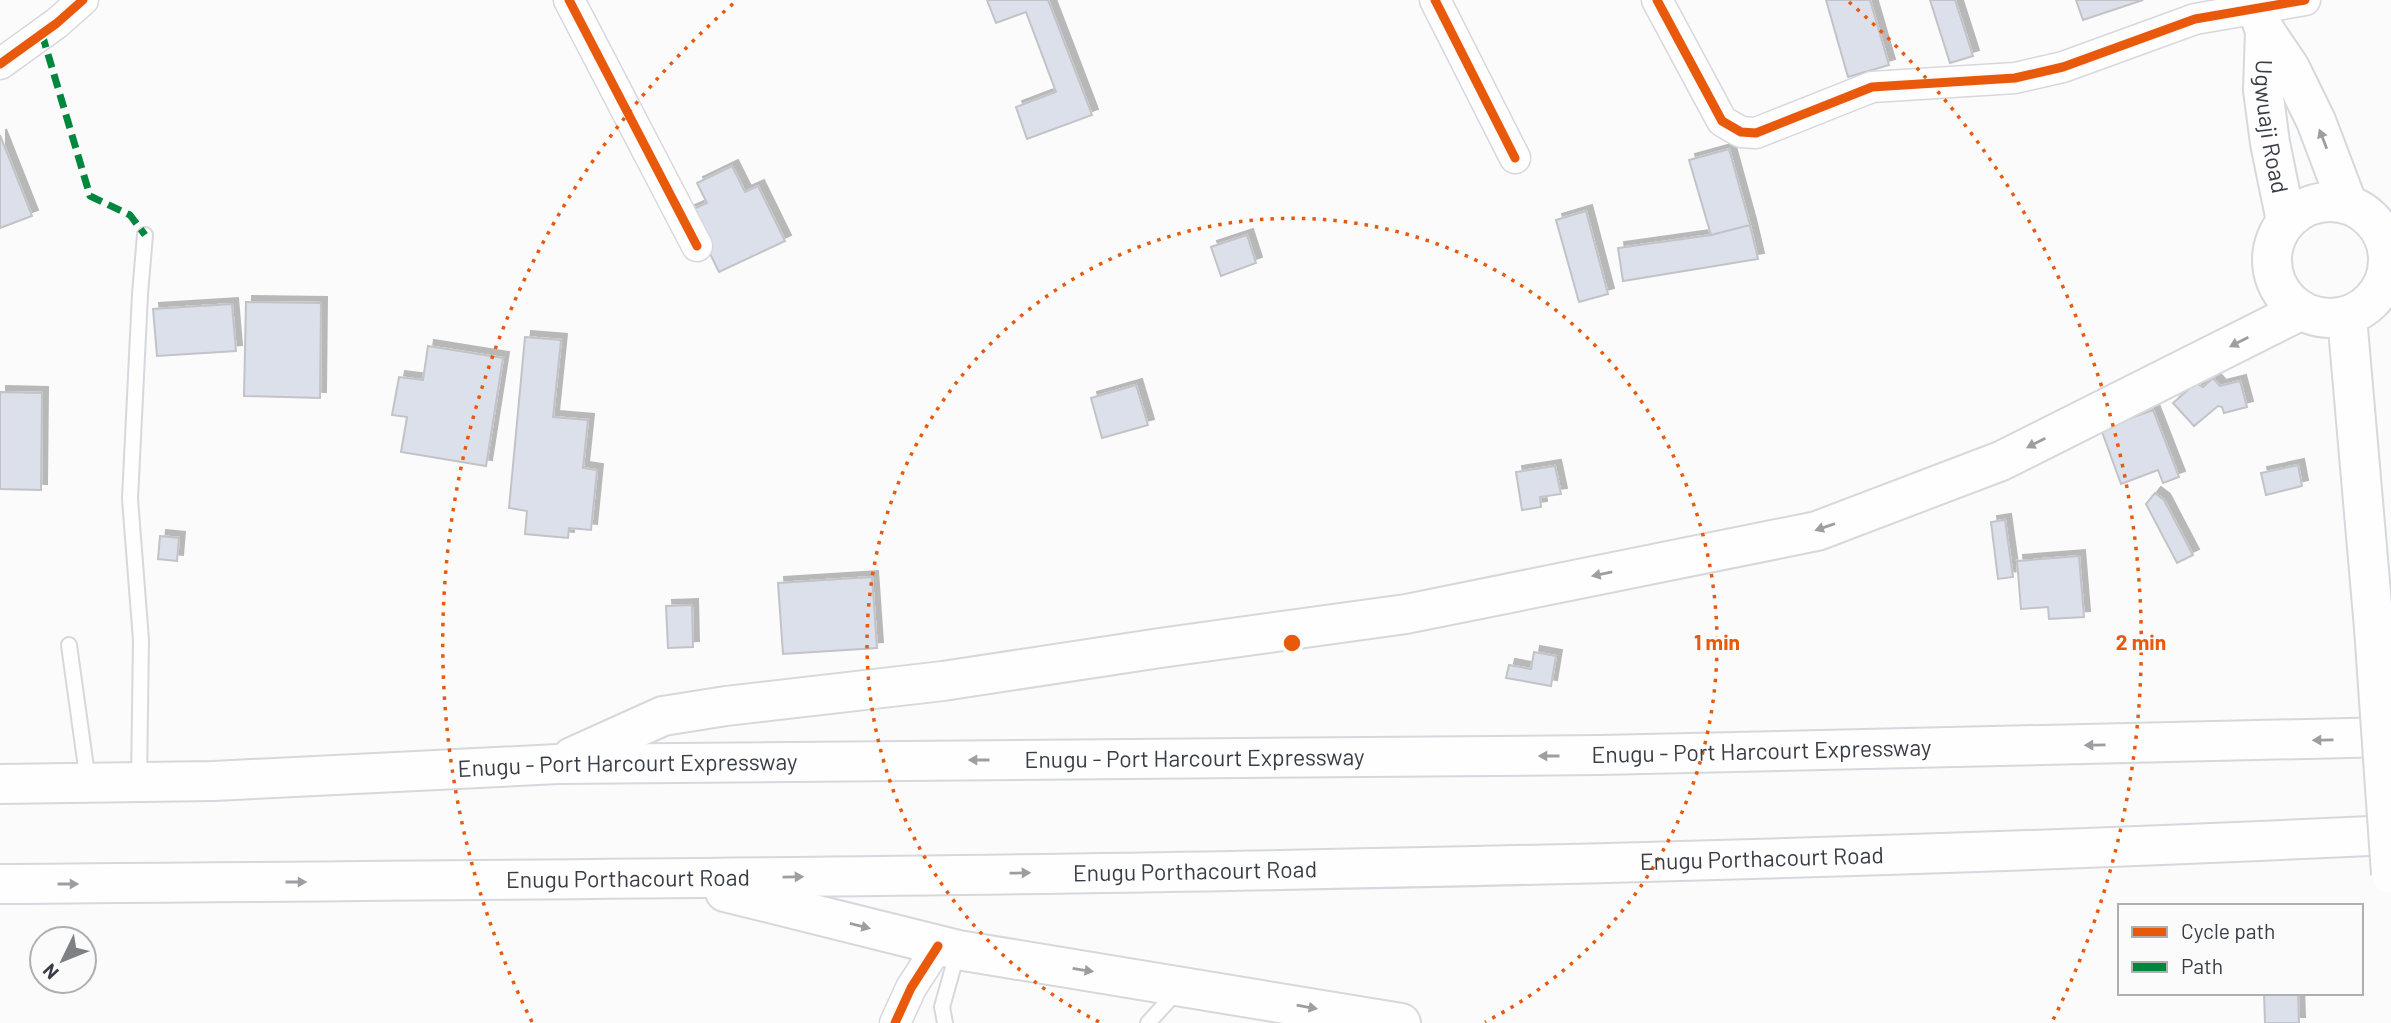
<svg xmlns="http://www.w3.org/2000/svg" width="2391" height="1023" font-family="Barlow,sans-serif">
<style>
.building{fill:#dce0ea;stroke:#c1c3c7;stroke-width:2;filter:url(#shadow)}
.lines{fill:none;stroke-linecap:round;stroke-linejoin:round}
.service-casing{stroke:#d6d8dd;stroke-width:18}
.minor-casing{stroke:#d6d8dd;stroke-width:33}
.secondary-casing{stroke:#d6d8dd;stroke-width:42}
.trunk-casing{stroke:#d6d8dd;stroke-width:42}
.service{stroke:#fefefe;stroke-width:14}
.minor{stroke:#fefefe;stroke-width:30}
.secondary{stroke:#fefefe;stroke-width:38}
.trunk{stroke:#fefefe;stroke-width:38}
.secondary-bridge-casing{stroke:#d6d8dd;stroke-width:42;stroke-linecap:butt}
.secondary-bridge{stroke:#fefefe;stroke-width:38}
.quiet{stroke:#00873e;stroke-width:7;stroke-dasharray:14 7;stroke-linecap:butt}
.cycleway-casing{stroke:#fbfbfb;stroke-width:13}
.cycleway{stroke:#e8590c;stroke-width:9}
.oneway{fill:#9c9ea2}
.ring{fill:none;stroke:#e8590c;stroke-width:3.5;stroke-dasharray:3.5 7}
.labels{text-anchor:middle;stroke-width:5;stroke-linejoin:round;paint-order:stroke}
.street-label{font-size:23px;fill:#393d45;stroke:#fbfbfb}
.centre{fill:#e8590c;stroke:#fbfbfb;stroke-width:3.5}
.ring-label{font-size:21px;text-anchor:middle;font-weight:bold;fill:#e8590c;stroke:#fbfbfb;stroke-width:5;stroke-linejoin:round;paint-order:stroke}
</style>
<defs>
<filter id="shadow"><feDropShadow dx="6" dy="-6" stdDeviation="0" flood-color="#0004"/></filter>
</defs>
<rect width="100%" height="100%" fill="#fbfbfb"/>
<path class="building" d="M987 0H1048L1092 115 1027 139 1016 107 1056 92 1026 12 996 23Z
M1826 0H1870L1889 65 1848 77Z
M1930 0H1955L1973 56 1950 63Z
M2076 0H2143L2083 20Z
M0 135 32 216 0 228Z
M1729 149 1750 225 1711 235 1689 160Z
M732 166 745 192 758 186 785 241 719 272 689 211 707 203 697 183Z
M1586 211 1608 294 1579 302 1556 220Z
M1750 225 1758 259 1623 281 1618 248 1711 235Z
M1247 235 1256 263 1221 276 1211 247Z
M246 302 321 303 320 398 244 396Z
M232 304 236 351 157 356 153 309Z
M525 337 561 340 553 417 588 420 583 468 597 470 591 530 569 528 568 538 525 534 527 511 509 508Z
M428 346 503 358 486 466 401 452 407 417 392 415 399 377 423 380Z
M2213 378 2220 386 2240 381 2247 407 2224 413 2222 407 2218 406 2194 426 2173 403 2196 383 2203 387Z
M1136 385 1148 425 1102 438 1091 398Z
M0 392 42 393 41 490 0 489Z
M2153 410 2179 477 2163 483 2158 470 2121 484 2101 429Z
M2298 465 2302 486 2266 495 2261 473Z
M1555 466 1561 494 1540 497 1541 507 1522 510 1516 472Z
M2155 493 2164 500 2193 555 2177 563 2146 504Z
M2005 520 2013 577 1998 579 1991 522Z
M160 536 179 538 177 561 158 559Z
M2079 556 2084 617 2049 619 2048 607 2021 609 2017 561Z
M872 577 877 648 783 654 778 583Z
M692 605 693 647 668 648 666 606Z
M1534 652 1556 656 1551 686 1506 678 1509 665 1531 669Z
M2264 993H2298L2299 1023H2265Z"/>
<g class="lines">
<defs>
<path id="service" d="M69 645 88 782
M139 781 141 640 130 499 140 294 145 235
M945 1023 942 1007 958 950
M1148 1023 1178 990"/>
<path id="minor" d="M569 0 697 246
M1435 0 1515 158
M1657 0 1722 121 1741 132 1756 133 1872 87 2015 78 2063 67 2195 19 2305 0
M0 64 57 23 83 0
M895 1023 911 988 938 946"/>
<g id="secondary">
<path d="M2254 0 2265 31 2290 68 2316 121 2347 203"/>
<path id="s1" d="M2265 31 2263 90 2270 143 2286 221"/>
<circle cx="2330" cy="260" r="58"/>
<path d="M2347 317 2374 628"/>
</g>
<g id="trunk">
<path d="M2389 253H2391"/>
<path d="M572 757 663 716 726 706 943 681 1160 648 1406 614 1817 531 2001 461 2300 311"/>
<path id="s2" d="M0 784 213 781 558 764 1600 755 2391 737"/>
<path id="s3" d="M0 884C797 878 1595 873 2391 835"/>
<path d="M725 892 958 950 1401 1023"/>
</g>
</defs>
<use href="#service" class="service-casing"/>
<use href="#minor" class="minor-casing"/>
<use href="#secondary" class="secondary-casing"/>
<use href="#trunk" class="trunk-casing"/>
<use href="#service" class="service"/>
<use href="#minor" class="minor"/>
<use href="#secondary" class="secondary"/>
<use href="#trunk" class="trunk"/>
<defs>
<path id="secondary-bridge" d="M2374 628 2391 874"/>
</defs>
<use href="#secondary-bridge" class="secondary-bridge-casing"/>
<use href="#secondary-bridge" class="secondary-bridge"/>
<path class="quiet" d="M42 34 90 196 130 215 145 235"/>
<defs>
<path id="cycleway" d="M569 0 697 246
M1435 0 1515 158
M1657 0 1722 121 1741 132 1756 133 1872 87 2015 78 2063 67 2195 19 2305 0
M0 64 57 23 83 0
M895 1023 911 988 938 946"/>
</defs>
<use href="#cycleway" class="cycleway-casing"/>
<use href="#cycleway" class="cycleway"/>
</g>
<defs><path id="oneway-solid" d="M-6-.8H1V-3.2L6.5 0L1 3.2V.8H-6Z" transform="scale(1.75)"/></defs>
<g class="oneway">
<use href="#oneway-solid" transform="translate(2323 139) rotate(-111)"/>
<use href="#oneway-solid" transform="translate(2239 342) rotate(153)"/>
<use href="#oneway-solid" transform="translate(2036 443) rotate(153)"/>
<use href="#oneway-solid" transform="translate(1825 527) rotate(161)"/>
<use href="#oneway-solid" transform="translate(1602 574) rotate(168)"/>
<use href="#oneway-solid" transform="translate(2323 740) rotate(179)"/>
<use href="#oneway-solid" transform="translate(2095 745) rotate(179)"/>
<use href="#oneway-solid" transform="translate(1549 756) rotate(180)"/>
<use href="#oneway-solid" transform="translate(979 760) rotate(180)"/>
<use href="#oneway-solid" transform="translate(1020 873) rotate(-1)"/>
<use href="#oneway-solid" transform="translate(793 877) rotate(-1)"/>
<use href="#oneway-solid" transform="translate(296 882)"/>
<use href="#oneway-solid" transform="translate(68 884)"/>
<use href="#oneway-solid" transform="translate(860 926) rotate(14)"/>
<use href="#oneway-solid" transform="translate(1083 970) rotate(9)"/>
<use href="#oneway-solid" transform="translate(1307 1007) rotate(10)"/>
</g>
<g class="ring">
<path d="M1099 1022A425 425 0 1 1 1485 1022"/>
<path d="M532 1022A849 849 0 0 1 735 2M1849 2A849 849 0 0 1 2052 1022"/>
</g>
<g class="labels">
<g class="street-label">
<text dy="8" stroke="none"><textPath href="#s1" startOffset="96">Ugwuaji Road</textPath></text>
<text dy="8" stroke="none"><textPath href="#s2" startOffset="1762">Enugu - Port Harcourt Expressway</textPath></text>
<text dy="8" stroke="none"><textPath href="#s2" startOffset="1195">Enugu - Port Harcourt Expressway</textPath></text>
<text dy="8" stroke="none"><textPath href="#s2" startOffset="628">Enugu - Port Harcourt Expressway</textPath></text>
<text dy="8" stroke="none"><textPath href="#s3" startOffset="1762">Enugu Porthacourt Road</textPath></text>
<text dy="8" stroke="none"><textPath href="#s3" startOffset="1195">Enugu Porthacourt Road</textPath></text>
<text dy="8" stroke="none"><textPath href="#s3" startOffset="628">Enugu Porthacourt Road</textPath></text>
</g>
</g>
<circle cx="1292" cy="643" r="10" class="centre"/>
<g class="ring-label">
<text x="1717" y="650">1 min</text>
<text x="2141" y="650">2 min</text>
</g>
<rect x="2118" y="904" width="245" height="91" fill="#fbfbfb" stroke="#adafb2" stroke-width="2"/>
<rect x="2132" y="927" width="35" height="10" fill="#e8590c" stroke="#adafb2" stroke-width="2"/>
<text x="2181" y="939" font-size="21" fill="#393d45">Cycle path</text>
<rect x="2132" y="962" width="35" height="10" fill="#00873e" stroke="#adafb2" stroke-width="2"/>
<text x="2181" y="974" font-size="21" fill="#393d45">Path</text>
<g transform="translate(63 960) rotate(227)"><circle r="33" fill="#fbfbfb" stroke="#adafb2" stroke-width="2"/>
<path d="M0-5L12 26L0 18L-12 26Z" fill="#7d8085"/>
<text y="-10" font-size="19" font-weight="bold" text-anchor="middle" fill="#393d45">N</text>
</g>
</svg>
